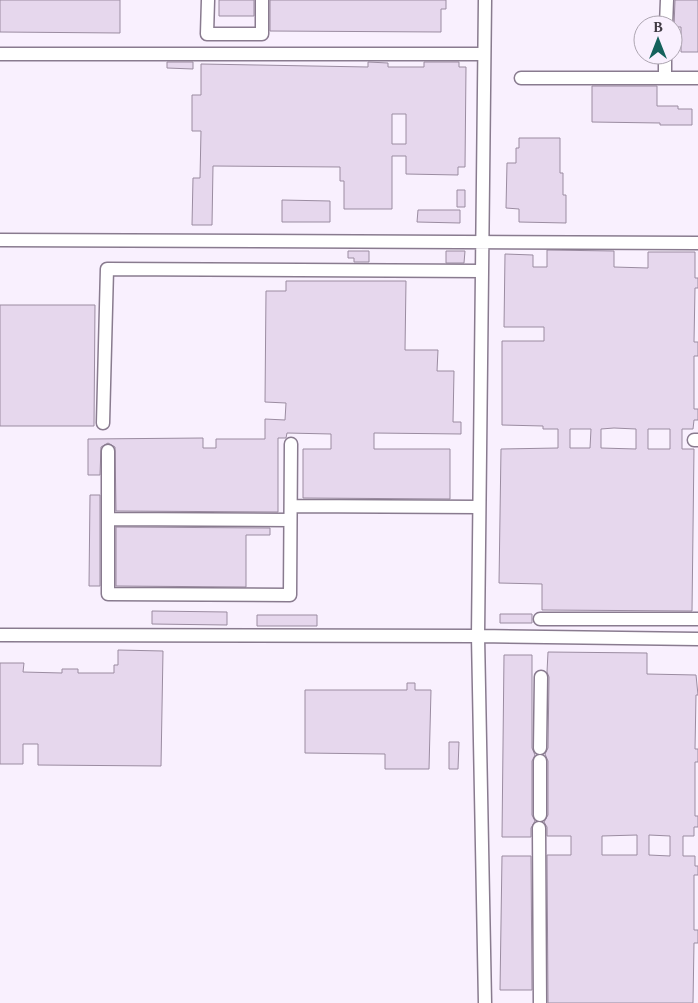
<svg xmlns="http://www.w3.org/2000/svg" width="698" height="1003" font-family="Spectral,serif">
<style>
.building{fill:#e6d7ed;stroke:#9b8ca1;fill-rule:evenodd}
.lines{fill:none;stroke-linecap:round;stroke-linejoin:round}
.minor-casing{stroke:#897b8f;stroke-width:15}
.minor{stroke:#fff;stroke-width:12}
</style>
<rect width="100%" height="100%" fill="#f9f0fe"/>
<path class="building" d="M0 0H120V33L0 32Z
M219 0H254V16H219Z
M270 0H446V9H441V32L270 31Z
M675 0H698V52H681V27H674Z
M167 62H193V69L167 68Z
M368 62 388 63V67H424V62H459V67H466L465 167H458V175L406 174V156H392V209H344V181H340V167L213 166 212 225H192L193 178H200L201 131H192V95H201V64L368 67ZM392 114H406V144H392Z
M592 86H657V106H678V109H692V125H660V123L592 122Z
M519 138H560V173H563V195H566V223L519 222V209L506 208 507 163H516V148H519Z
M457 190H465V207H457Z
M282 200 330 201V222H282Z
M418 210H460V223L417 222Z
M547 250 614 251V267L648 268V252H695V278H698V288H695L694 342H698V356H694V409H698V420H694L693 429H682V449H694L692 611 542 610V584L499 583 501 449 558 448V429H543V426L502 425V341H544V327H504L505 254 533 255V267H547ZM614 428 636 429V449L601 448V429ZM570 429H591L590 448H570ZM648 429H670V449H648Z
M348 251H369V262H354V258H348Z
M446 251H465L464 263H446Z
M286 281H406L405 350H438L437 371H454L453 422H461V434L374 433V449H450V499L303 498V449H331V434L287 433 286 438H278V512L116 511 115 447 108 443 101 447 100 475H88V439L203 438V448H216V439H265V419L285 420 286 403 265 402 266 291H286Z
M0 305H95L94 426H0Z
M90 495H100V586H89Z
M116 527 270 528V535H246V587L116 586Z
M152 611 227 612V625L152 624Z
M500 614H532V623H500Z
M257 615H317V626H257Z
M118 650 163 651 161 766 38 765V744H23V764H0V663H24L23 672 62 673V669H78V673H114V665H118Z
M548 652 647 653V674L696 675 698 695H696L695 749H698V762H695V816H698V827H694V836H683V856H695V866H698V875H694V930H698V943H694L693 1003H548L547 855H571V836H547V827L544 822 548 815V761L545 754 548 748 549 677 547 672ZM637 835V855H602V836ZM649 835 670 836V856L649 855Z
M504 655H532V748L535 755 532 761V815L535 821 531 828V837H502Z
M407 683H415V690H431L429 769H385V754L305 753V690H407Z
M449 742H459L458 769H449Z
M502 856H531L532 990H500Z"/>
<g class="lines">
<defs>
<path id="minor" d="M208 0 207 34H262V0
M485 0 478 636 485 1003
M666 25 667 0
M0 54H484
M521 78H698
M665 78V55
M0 240 698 243
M103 423 107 269 482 271
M694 440H698
M108 451V594L290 595 291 444
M291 506 479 507
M108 519 290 520
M540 619H698
M0 635 478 636 698 639
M540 748 541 677
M540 815V761
M539 828 540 1003"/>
</defs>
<use href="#minor" class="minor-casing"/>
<use href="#minor" class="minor"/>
</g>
<g transform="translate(658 40)"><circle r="24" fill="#f9f0fe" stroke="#aea6b2"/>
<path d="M0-4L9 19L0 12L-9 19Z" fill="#15625c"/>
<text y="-8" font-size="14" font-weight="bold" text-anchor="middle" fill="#3e3841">B</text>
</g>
</svg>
